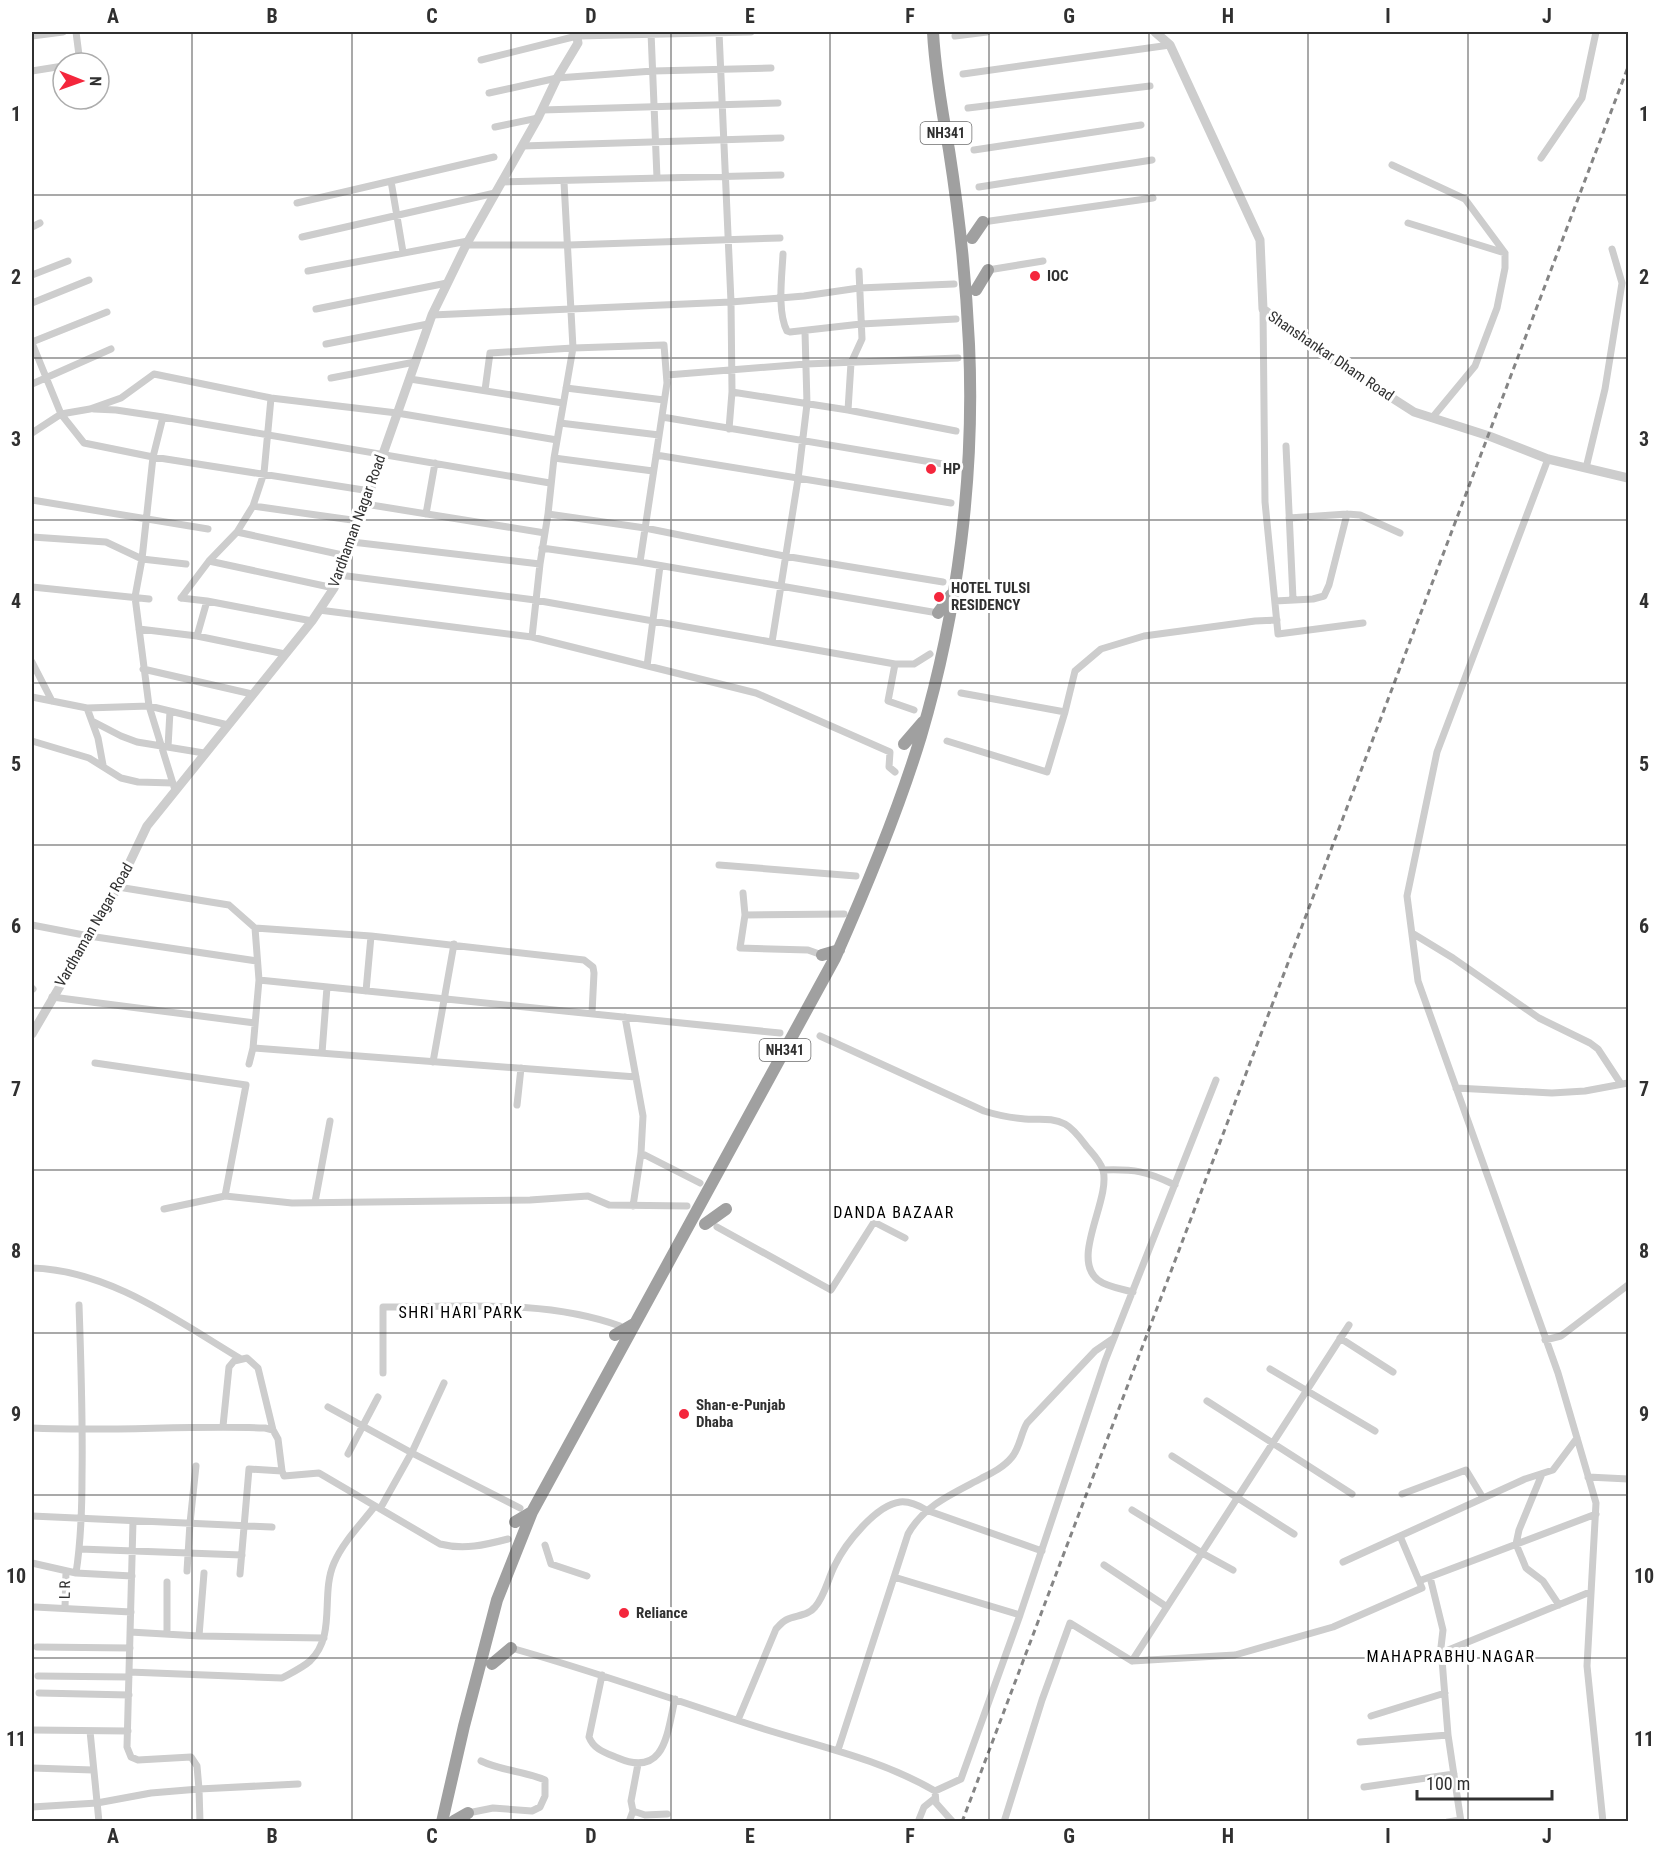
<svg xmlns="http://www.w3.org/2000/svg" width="1660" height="1853" font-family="'Roboto Condensed',sans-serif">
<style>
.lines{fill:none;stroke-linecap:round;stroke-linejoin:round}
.minor{stroke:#cdcdcd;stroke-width:7}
.tertiary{stroke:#cdcdcd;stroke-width:9}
.trunk{stroke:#a0a0a0;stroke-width:12}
.rail{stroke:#858585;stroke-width:3;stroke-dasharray:6 4.5;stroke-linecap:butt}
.grid{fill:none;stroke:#303030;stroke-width:1.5;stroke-opacity:0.55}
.poi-dot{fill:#f4263c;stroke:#fff;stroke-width:2}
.labels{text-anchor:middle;stroke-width:6;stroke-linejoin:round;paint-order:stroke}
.shield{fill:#fff;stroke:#6e6e6e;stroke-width:1.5}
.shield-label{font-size:14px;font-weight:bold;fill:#303030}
.poi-label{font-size:15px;font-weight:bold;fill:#303030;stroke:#fff;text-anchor:start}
.street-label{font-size:15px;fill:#303030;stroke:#fff}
.neighbourhood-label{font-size:16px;letter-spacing:1.5px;fill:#000;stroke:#fff}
.neatline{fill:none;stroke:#303030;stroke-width:2}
.grid-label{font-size:20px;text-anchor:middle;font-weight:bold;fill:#303030}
</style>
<rect width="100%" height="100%" fill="#fff"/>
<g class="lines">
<path class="minor" d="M76 32 80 63
M651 32 657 178
M719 32 731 302 732 392 729 429
M32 36 63 32
M955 36 987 32
M481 60 577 36 751 32
M32 71 63 66
M963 74 1170 45
M489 93 557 78 653 71 771 68
M85 99 86 106
M968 108 1150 86
M542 110 778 103
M495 127 538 118
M522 146 781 138
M974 150 1141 125
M1541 158 1582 98 1596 32
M1392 165 1465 199 1505 253V268L1497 308 1475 366 1432 418
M391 181 403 252
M501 182 781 175
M979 187 1152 160
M297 203 494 157
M983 222 1153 198
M1408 223 1505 253
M32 227 40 223
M302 237 495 193
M466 245H569L780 238
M783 254C782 276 777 312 787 331L790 332 861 324 956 319
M988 270 1043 261
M308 271 468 241
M32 275 68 261
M32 303 89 280
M316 309 447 283
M1263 309 1265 502 1278 634 1363 623
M432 315 731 302 804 296 859 288 954 284
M32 342 107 312
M32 343 61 414 84 443 153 457 370 491
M326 344 428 324
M667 375 806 364 958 358
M331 378 415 362
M410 379 563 403
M32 384 111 349
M566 388 664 400
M485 390 490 353 573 348 664 345 667 383 640 562
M732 392 848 410 956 431
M94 409 116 410 163 417 550 483
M848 410 851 363 862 339 859 271
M163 417 153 457 142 559 135 597 149 706 175 790
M662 417 955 466
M560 423 659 435
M32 433 61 414 90 409 121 398 154 374 271 398 397 413 557 440
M1286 446 1293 599
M656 455 951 503
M554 458 653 471
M1548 459 1437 752 1407 896 1418 981 1558 1373 1596 1503 1587 1666 1603 1822
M1586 468 1605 389 1622 283 1612 249
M32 500 208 529
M365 504 545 533
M253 506 359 521
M426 514 435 463
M548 514 645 528 784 556 943 582
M1289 518 1347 514 1360 515 1400 533
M237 532 347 556
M32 537 106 542 142 559 186 564
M352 542 540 564
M542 548 640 562 938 613
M209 561 334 588
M339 575 535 600 895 664H914L930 654
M32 587 149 599
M181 598 209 561 237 532 253 506 264 473 271 398
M181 598 207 601 312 621
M1275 601 1313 599 1324 596 1329 585 1347 514
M319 610 532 637 756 693 890 752 889 767 895 772
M139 629 197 636 285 654
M197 636 207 601
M532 637 540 564 548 514 554 458 573 348 564 182
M772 642 798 479 807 404 805 332
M32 662 52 701
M895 664 888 701 914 710
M647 666 660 566
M143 669 252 694
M961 693 1065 712
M32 697 87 708 149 706 228 725
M87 708 98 738 103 765
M94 722 121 736 137 742 204 753
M32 741 89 758 121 778 138 782 173 783
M947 741 1047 772 1065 712 1075 671 1101 649 1144 636 1255 621 1277 620
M168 747 170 711
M719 865 856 876
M118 887 229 905 255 928 371 936 584 960 593 967 594 973 592 1013
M743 893 745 915 740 948 808 950 822 955
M745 915 844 914
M32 925 89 936 257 961
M1412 933 1453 958 1539 1018 1590 1043 1598 1049 1621 1084
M259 980 780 1033
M32 988 33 989
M366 991 371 936
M52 997 255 1023
M625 1017 643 1116 641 1153 633 1206
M820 1036 984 1111C997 1115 1011 1118 1025 1119 1039 1120 1052 1117 1065 1124 1074 1129 1081 1139 1087 1147 1093 1154 1100 1161 1103 1170 1111 1200 1070 1258 1098 1280 1107 1287 1122 1289 1133 1292
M253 1048 636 1077
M322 1053 327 987
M433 1062 454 944
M95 1063 246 1085 225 1196
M249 1064 253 1048 259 980 255 928
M1456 1088 1552 1093 1585 1091 1628 1083
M517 1105 521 1068
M641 1153 700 1183
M1103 1170C1135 1169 1146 1171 1175 1185
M315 1202 330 1121
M164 1209 225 1196 292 1203 530 1200 588 1196 609 1205 687 1206
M717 1227 831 1290 874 1222 905 1238
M32 1268C109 1270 176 1320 241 1359
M1340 1338 1393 1372
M1545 1340 1561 1336 1628 1285
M1270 1369 1375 1431
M383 1373V1307C461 1307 545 1299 620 1326
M1207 1401 1352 1494
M328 1407 412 1453 520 1508
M223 1426 229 1367 234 1361 247 1358 258 1368 273 1430
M32 1428C109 1432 187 1425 265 1428L273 1430 278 1439 282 1471
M348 1454 378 1397
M1172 1456 1294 1534
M1542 1474 1519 1530 1516 1544 1526 1568 1543 1581 1559 1605
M1588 1477 1628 1479
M1402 1494 1466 1470 1483 1498
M380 1509 413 1450 444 1383
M1132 1510 1202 1553 1233 1570
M32 1516 272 1527
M133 1521 127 1747 131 1757 138 1760 191 1757 197 1766 199 1789 298 1784
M545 1545 551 1564 587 1576
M80 1549 242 1555
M1343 1562 1525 1479 1553 1470 1577 1438
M32 1563 76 1573 132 1576
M1104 1565 1167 1607
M187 1571 190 1523 196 1466
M76 1573C81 1541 82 1509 82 1476 83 1419 81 1362 79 1305
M240 1574 249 1469 282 1471 284 1476 319 1473 440 1544C464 1550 485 1545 508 1539
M894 1577 1020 1615
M1430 1577 1443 1630 1441 1647 1448 1735 1461 1822
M1419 1581 1596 1514
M35 1607 131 1612
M65 1608 66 1571
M130 1632 199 1636 324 1638
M167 1634V1582
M199 1636 204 1573
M37 1647 130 1648
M511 1648C597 1672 680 1702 764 1729 822 1747 882 1760 935 1791
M1441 1653 1590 1592
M1132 1661 1349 1325
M129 1672 282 1678C291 1673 302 1668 310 1661 337 1635 320 1595 334 1563 343 1542 361 1524 375 1506
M602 1675 589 1737C594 1750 606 1753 618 1758 665 1778 667 1734 675 1699
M38 1676 129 1677
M39 1693 129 1695
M1371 1716 1445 1693
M738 1720 776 1629C779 1626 782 1622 786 1620 796 1615 808 1616 815 1607 825 1596 828 1578 835 1565 845 1544 876 1505 900 1502 910 1501 918 1505 926 1510L1042 1551
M32 1730 128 1731
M90 1731 99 1822
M1360 1742 1448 1735
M838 1750 908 1534C924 1505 954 1493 982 1478 992 1473 1004 1467 1012 1457 1020 1447 1021 1433 1027 1423L1095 1351 1114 1338
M638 1764 631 1801 633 1811 645 1815 667 1814
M32 1768 93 1770
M1364 1787 1454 1774
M935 1791 961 1779 1020 1615 1105 1361 1216 1080
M935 1791 936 1803 953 1822
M32 1807 97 1803 151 1793 199 1789 200 1822
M468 1813 493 1808 532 1811 540 1807 545 1796V1780C524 1771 502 1771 481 1761
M629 1822 633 1811
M918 1822 924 1807 934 1799
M1004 1822 1042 1700 1070 1623 1132 1661 1235 1655 1333 1627 1422 1588 1400 1536
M1448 1822 1461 1820"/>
<path class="tertiary" d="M1155 32 1170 45 1260 240 1263 309 1339 364 1414 412 1489 436 1548 459 1628 478
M32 1034 118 887 147 826 312 621 334 588 347 556 432 315 466 245 538 118 557 78 578 43 576 32"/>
<path class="trunk" d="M972 238 983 222
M976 290 988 270
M938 613 951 595
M904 744 923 722
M822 955 839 950
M705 1224 726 1209
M615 1335 634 1324
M515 1522 532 1512
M492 1664 511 1648
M454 1821 468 1813
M442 1822 464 1726 497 1600 532 1512 835 958C867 886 898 812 921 736 958 611 975 474 969 344 966 279 959 214 949 150 942 111 935 71 933 32"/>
<path class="rail" d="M962 1822 1628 67"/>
</g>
<path class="grid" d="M192 32V1822M352 32V1822M511 32V1822M671 32V1822M830 32V1822M989 32V1822M1149 32V1822M1308 32V1822M1468 32V1822M32 195H1628M32 358H1628M32 520H1628M32 683H1628M32 845H1628M32 1008H1628M32 1170H1628M32 1333H1628M32 1495H1628M32 1658H1628"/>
<g class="poi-dot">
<circle cx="1035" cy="276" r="6"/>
<circle cx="931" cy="469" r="6"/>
<circle cx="939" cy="597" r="6"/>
<circle cx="684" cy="1414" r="6"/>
<circle cx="624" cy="1613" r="6"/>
</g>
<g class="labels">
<g class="shield">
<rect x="920.5" y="122" width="51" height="22" rx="4.5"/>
<rect x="759.5" y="1039" width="51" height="22" rx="4.5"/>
</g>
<g class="shield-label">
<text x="946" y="138">NH341</text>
<text x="785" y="1055">NH341</text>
</g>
<g class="poi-label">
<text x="1047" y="281">IOC</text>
<text x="943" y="474">HP</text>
<text x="951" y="593">HOTEL TULSI<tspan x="951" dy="17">RESIDENCY</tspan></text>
<text x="696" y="1410">Shan-e-Punjab<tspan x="696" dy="17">Dhaba</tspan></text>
<text x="636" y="1618">Reliance</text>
</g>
<g class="street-label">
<text transform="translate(1331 356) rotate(34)" y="5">Shanshankar Dham Road</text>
<text transform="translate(357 521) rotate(-70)" y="5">Vardhaman Nagar Road</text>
<text transform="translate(94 925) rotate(-60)" y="5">Vardhaman Nagar Road</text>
<text transform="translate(65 1590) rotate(-89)" y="5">L R</text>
</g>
<g class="neighbourhood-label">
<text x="894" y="1218">DANDA BAZAAR</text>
<text x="461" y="1318">SHRI HARI PARK</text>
<text x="1451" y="1662">MAHAPRABHU NAGAR</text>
</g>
</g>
<rect width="1660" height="1853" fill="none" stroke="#ffffff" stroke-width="66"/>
<g transform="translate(81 81) rotate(91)"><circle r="28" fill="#ffffff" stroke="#acacac" stroke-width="1.5"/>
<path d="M0-4.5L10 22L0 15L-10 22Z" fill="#f4263c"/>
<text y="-9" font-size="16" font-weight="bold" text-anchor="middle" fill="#303030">N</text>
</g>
<path d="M1417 1790v9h135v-9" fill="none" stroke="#303030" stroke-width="3"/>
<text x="1426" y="1790" font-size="18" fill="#303030" stroke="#ffffff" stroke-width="4.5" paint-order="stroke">100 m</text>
<rect x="33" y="33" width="1594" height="1787" class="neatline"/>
<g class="grid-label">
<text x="113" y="23">A</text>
<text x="272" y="23">B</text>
<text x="432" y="23">C</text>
<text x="591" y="23">D</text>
<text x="750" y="23">E</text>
<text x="910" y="23">F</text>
<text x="1069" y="23">G</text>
<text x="1228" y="23">H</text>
<text x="1388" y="23">I</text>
<text x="1547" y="23">J</text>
<text x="16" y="121">1</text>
<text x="1644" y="121">1</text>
<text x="16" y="284">2</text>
<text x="1644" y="284">2</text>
<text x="16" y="446">3</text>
<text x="1644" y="446">3</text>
<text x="16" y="608">4</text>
<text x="1644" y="608">4</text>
<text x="16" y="771">5</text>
<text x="1644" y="771">5</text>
<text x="16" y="933">6</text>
<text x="1644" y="933">6</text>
<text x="16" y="1096">7</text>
<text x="1644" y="1096">7</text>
<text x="16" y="1258">8</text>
<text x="1644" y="1258">8</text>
<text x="16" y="1421">9</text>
<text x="1644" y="1421">9</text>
<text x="16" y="1583">10</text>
<text x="1644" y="1583">10</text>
<text x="16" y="1746">11</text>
<text x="1644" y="1746">11</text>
<text x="113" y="1843">A</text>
<text x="272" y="1843">B</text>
<text x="432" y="1843">C</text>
<text x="591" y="1843">D</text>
<text x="750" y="1843">E</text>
<text x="910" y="1843">F</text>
<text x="1069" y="1843">G</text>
<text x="1228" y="1843">H</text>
<text x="1388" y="1843">I</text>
<text x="1547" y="1843">J</text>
</g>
</svg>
